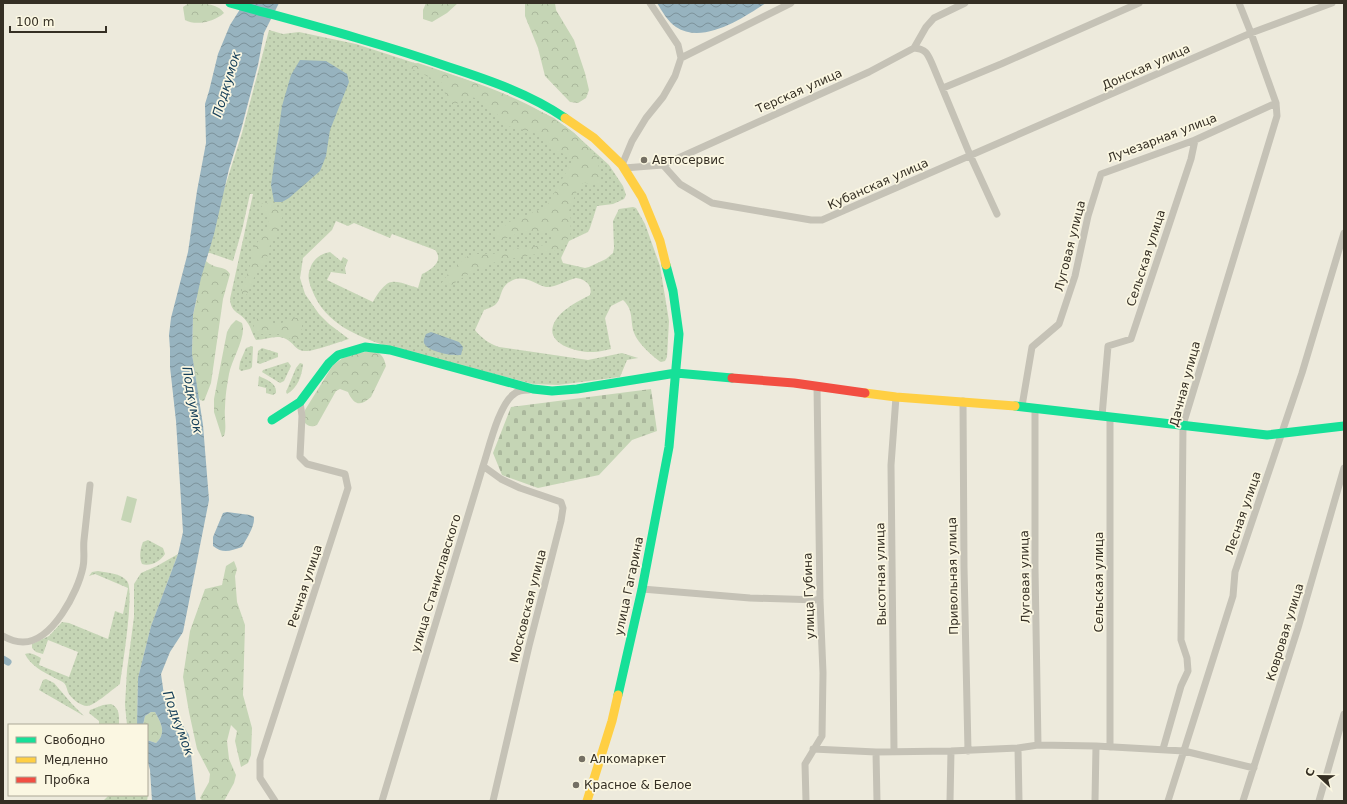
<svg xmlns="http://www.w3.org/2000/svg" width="1347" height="804" font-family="'DejaVu Sans',sans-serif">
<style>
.grass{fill:url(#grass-dots)}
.forest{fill:url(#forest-crowns)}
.cemetery{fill:url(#cemetery-stones)}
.green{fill:#c5d5b5}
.water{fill:url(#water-waves)}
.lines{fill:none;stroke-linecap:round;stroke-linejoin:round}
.canal{stroke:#97b3bf;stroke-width:7}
.street{stroke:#c5c2b6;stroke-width:7}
.fast{stroke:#16e098;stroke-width:9}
.slow{stroke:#ffcf43;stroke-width:9}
.jam{stroke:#f24e42;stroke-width:9}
.poi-dot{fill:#757064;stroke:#fbf7e2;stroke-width:1.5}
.labels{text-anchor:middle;stroke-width:3.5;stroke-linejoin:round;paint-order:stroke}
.street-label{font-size:12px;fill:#352f24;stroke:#fbf7e2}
.poi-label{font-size:12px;fill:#352f24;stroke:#fbf7e2;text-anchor:start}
.water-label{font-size:13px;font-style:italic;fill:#17405a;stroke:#fbf7e2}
</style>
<defs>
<pattern id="grass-dots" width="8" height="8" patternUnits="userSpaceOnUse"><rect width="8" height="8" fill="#c5d5b5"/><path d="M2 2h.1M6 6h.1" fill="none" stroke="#aab79c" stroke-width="1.8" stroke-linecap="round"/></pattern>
<pattern id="forest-crowns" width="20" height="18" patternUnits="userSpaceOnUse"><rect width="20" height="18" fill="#c5d5b5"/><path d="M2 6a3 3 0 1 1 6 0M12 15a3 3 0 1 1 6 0" fill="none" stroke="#aab79c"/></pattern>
<pattern id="cemetery-stones" width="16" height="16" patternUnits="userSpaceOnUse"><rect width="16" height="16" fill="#c5d5b5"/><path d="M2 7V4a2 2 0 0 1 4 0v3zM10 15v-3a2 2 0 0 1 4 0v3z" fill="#aab79c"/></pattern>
<pattern id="water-waves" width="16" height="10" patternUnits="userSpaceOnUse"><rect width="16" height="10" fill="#97b3bf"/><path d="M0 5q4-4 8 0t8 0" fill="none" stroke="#7c929b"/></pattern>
</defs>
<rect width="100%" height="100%" fill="#edeadc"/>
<path class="grass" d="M269 30 283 34 299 32 356 44 461 78 496 91 527 105 554 118 575 134 609 165 623 186 626 195 624 199 613 204 597 206 590 228 588 232 569 241 561 258 563 263 585 268 589 267 606 259 613 253 614 248 613 221 619 209 633 207 636 208 645 224 660 266 669 321 667 357 665 361 661 362C654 358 638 343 635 335 629 322 635 311 623 300L611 306 605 318 611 349C605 350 599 352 593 352 579 353 547 345 553 326 557 312 578 301 590 295 593 285 585 279 576 278 567 280 554 288 546 287 534 284 526 275 513 280 498 287 503 299 495 305 492 307 487 309 484 310L475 330C481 338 490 344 499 347L588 360 622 353 638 358 627 360 620 377 558 385 533 384 389 347C357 336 325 324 312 290 309 283 307 276 310 269 313 259 320 254 330 252L341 261 343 257 348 260 345 268 346 274 331 272 327 280 373 302C376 296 385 282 392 282 400 281 410 286 418 288L422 274C432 269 444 261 435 250L392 234 390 238 354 223 348 226 336 221 332 230 303 258 300 278 305 294 319 314 329 324 349 339C339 342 313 352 304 351 296 351 293 342 286 339 276 334 266 340 256 340 252 334 251 327 247 322 241 312 231 314 230 299L253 194H250L242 230 233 261 210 253H204L242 133Z
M252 346 253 347 252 367 250 369 241 371 239 369 240 362 246 348Z
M262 348 278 353V357L260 364 257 363 258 351Z
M288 362 291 366 284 381 280 383 262 372 263 370Z
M300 363 303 364C302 375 298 388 287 394L286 392 296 368Z
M259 376C267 380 277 383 276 393L273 395 266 393V388L258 386Z
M148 540 163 548 165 554C161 561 150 567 142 564 139 558 140 549 143 542Z
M178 554 151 626 138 678 137 725H127L125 705 127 670 134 617V584L141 573 157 566Z
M98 571C108 573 120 573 127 581 135 590 122 669 120 684 113 689 94 706 87 706 81 706 72 699 69 694 67 691 67 686 64 683 62 681 56 679 53 677 43 672 30 665 25 654 31 652 35 655 41 658L39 665 69 677 78 652 48 640 43 654 36 652 32 648V644L49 636 62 622 69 623 108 639 115 611 123 614 128 588 95 574 89 576 92 572Z
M46 679 54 683 72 704 84 716 39 690 43 680Z
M111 704C120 708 119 716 119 725H99V721L89 713 90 710 103 705Z
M147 792 148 795 147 801H103L109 795H147Z"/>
<path class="forest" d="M189 3C200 3 218 3 224 13 214 22 196 26 185 20L183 7Z
M426 3H458L447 13 432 22 423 19V10Z
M525 3H555L556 10 574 40 585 73 589 90 586 98 578 103 570 102 545 76 538 48 525 16Z
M418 63C471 81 528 98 573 132 582 140 590 150 598 158L600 184 591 185 584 182 578 188 569 211 571 220 570 236 559 250 498 261 473 271 450 286 441 284 451 270 466 257 474 254H493L519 248 545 245 552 239 549 231C527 231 520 231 500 241L496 234 509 222 546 207 572 162 567 155 550 149 540 136 532 132 499 124V116L479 99 471 97 454 105 447 101 442 83 403 65Z
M266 203 278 208 283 214 282 218 276 234 270 245 266 262 257 271 248 292 246 295H242V287L252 260 254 247 266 231 269 223 267 214 260 204Z
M206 261C208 263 210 264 212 265 219 269 225 266 230 274L223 299 211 383 204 401 200 400 198 396 192 354 193 315 197 298 195 291Z
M259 318C265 320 272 324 278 324 284 324 300 310 302 324 302 329 301 336 299 340L295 341 279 334H259L255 332 253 328 256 319Z
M236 320 242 323C247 336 232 359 229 374 227 385 225 397 225 408 224 417 227 428 224 436L222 437 214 412V399L227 332 231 325Z
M373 351C382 353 384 358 386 366L371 397C360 407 354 405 348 392L340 389 336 391 317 425C312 427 309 427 305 423V410L333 365 343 358 358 353Z
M234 561 237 569 235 576 237 602 245 625 243 695 252 728 251 755 248 763 241 767 235 741 237 731 231 725 227 741 229 759 236 775 234 783 224 801H203L200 798 209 782 210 774 197 749 189 712 183 677 190 631 205 589 222 585 226 566Z
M151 712H155C161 723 167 733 156 743L147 740V725H143L145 716Z"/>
<path class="cemetery" d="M651 389 657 431 632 440 599 475 538 488 502 475 493 453 511 407Z"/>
<path class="green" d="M127 496 137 499 131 523 121 520Z"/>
<path class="water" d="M244 3H279L264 33 258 65 241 130 229 169 214 234 201 278 193 315 192 354 203 425 209 500 183 632 170 652 161 674 164 695 189 735 196 801H152L150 770 147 759V740L156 743C167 733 161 723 155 712H151L145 716 143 725H137L138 678 151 626 178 554 183 532 176 421 170 367V349L169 335 171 318 188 252 197 191 206 143 205 104 209 91 218 54 230 25Z
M657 3H766C743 18 703 45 676 27 668 22 662 11 657 3Z
M300 60 326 61 347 74 349 82 330 130 326 156 320 171 289 198 282 202H274L271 185 282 106 291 75Z
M431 332 459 342 463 347 461 355C452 356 428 352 424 343 423 340 425 337 426 334Z
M227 512 250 515 254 517C255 527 246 539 242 547 230 551 223 554 213 546V537L223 513Z"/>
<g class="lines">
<path class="canal" d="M3 659 8 662"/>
<path class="street" d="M650 3 678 45 681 58
M914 48C927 49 928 55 933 66L970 155 997 214
M943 88 1001 64 1139 3
M622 165 632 141 646 118 663 97 675 76 681 58 791 3
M663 165 680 184 712 203 811 220H822L1251 33 1332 3
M624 168 663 165 869 72 914 48 926 27 934 18 965 3
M963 401 964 567 968 751
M1022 406 1032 347 1059 324 1075 276 1088 216 1101 174 1195 140 1276 103
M1035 408V568L1038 745
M1102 416 1108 346 1131 339 1191 159 1195 140
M483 466 501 479 520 488 561 502 563 508 561 521 529 646 493 801
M642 589 750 598 820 600
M3 636C10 640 16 642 23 642 52 642 78 592 83 567 85 558 83 549 84 540 86 521 88 503 90 485
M1110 747V417
M1018 748 1019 801
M813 749 876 752 951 751 1018 748 1038 745 1096 746 1184 751 1254 768
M1163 749 1181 686 1188 671 1187 658 1181 640 1183 425 1277 116 1276 103 1251 33 1239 3
M894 751 891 465 896 397
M876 752 877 801
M275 801 260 778V760L348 488 345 474 307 464 300 457 302 416 300 402
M382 801 483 466C489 448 499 404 514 394 518 390 524 390 529 390
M806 801 805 764 822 736 823 673 820 600 817 386
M950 801 951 751
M1095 801 1096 746
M1168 801 1233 596 1235 572 1302 373 1344 233
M1243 801 1298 628 1344 468
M1319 801 1344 714"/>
<path class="fast" d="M230 3C303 23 377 42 449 67 489 80 530 94 565 118
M1015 406 1267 435 1344 426
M272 420 300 402 329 363 338 355 365 347 390 350 533 389 552 391 577 389 676 373 732 378
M618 695 642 589 669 447 679 334 673 291 666 265"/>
<path class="slow" d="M565 118 594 138 622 165 642 197 660 241 666 265
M865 393 896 397 1015 406
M587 801 612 721 618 695"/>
<path class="jam" d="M732 378 794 383 865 393"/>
</g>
<g class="poi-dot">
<circle cx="644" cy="160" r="4"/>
<circle cx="582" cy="759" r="4"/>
<circle cx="576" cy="785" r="4"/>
</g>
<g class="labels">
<g class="street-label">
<text transform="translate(1146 67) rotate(-24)" y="4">Донская улица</text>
<text transform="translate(799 91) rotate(-24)" y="4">Терская улица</text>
<text transform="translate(1162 138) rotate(-21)" y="4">Лучезарная улица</text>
<text transform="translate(878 184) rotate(-24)" y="4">Кубанская улица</text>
<text transform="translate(1070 246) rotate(-76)" y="4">Луговая улица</text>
<text transform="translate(1146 258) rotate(-72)" y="4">Сельская улица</text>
<text transform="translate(1185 384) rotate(-75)" y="4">Дачная улица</text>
<text transform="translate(1243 513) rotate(-71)" y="4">Лесная улица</text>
<text transform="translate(881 574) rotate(-91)" y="4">Высотная улица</text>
<text transform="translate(953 576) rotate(-91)" y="4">Привольная улица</text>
<text transform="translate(1025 577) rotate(-91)" y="4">Луговая улица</text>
<text transform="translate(1099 582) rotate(-90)" y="4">Сельская улица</text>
<text transform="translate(436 583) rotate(-73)" y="4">улица Станиславского</text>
<text transform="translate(305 586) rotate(-72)" y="4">Речная улица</text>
<text transform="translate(629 586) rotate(-78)" y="4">улица Гагарина</text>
<text transform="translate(809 596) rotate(-92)" y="4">улица Губина</text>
<text transform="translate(528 606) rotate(-76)" y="4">Московская улица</text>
<text transform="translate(1285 632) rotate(-73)" y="4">Ковровая улица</text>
</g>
<g class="poi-label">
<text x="652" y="164">Автосервис</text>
<text x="590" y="763">Алкомаркет</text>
<text x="584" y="789">Красное &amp; Белое</text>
</g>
<g class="water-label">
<text transform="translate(226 84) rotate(-73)" y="5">Подкумок</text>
<text transform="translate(193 400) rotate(80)" y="5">Подкумок</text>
<text transform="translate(179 723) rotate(70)" y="5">Подкумок</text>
</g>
</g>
<rect width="1347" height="804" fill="none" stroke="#352f24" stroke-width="8"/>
<rect x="8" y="724" width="140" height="72" fill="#fbf7e2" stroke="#aca796"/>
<rect x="16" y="737" width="20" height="6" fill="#16e098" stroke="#aca796"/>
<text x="44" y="744" font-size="12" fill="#352f24">Свободно</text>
<rect x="16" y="757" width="20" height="6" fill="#ffcf43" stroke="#aca796"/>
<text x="44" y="764" font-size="12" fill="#352f24">Медленно</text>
<rect x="16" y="777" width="20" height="6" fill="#f24e42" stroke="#aca796"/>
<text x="44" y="784" font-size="12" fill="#352f24">Пробка</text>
<g transform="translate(1319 776) rotate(292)" stroke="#fbf7e2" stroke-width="3" paint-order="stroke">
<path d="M0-3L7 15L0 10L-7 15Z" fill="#352f24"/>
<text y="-6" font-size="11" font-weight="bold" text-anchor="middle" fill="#352f24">С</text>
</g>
<path d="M10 26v6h96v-6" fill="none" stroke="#352f24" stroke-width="2"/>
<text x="16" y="26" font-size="12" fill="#352f24" stroke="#fbf7e2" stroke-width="3" paint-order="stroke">100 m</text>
</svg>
